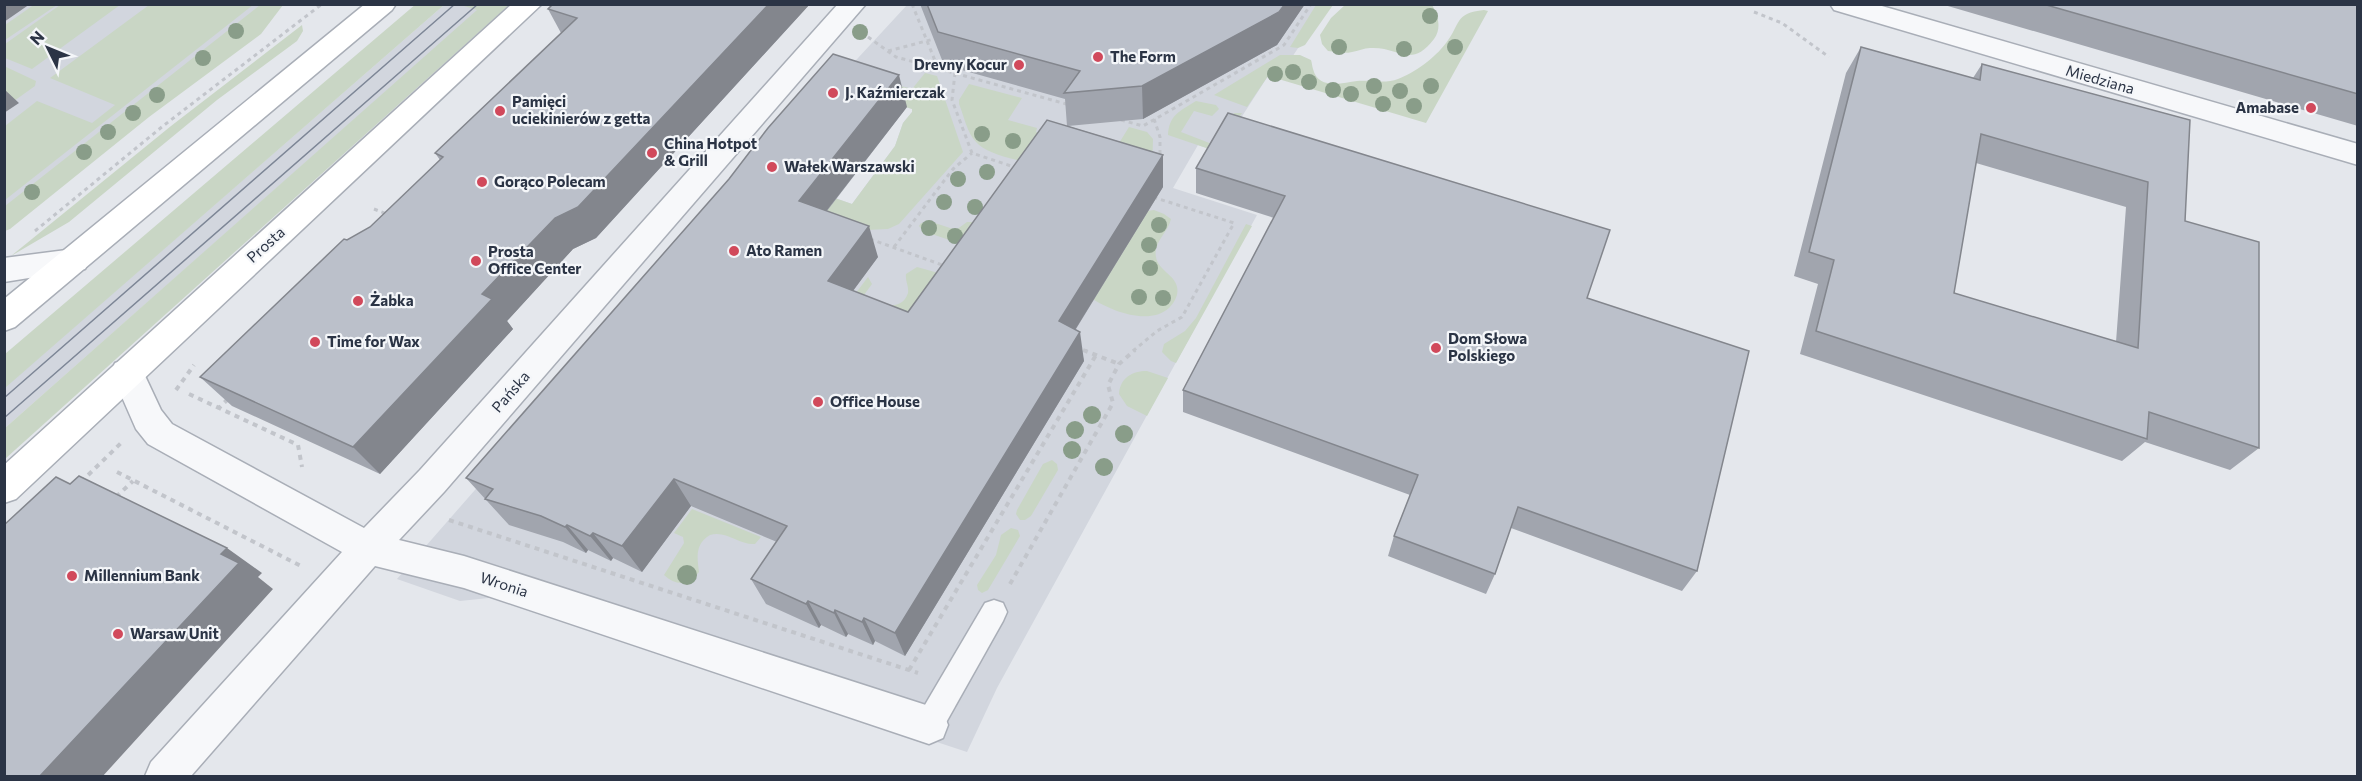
<svg xmlns="http://www.w3.org/2000/svg" width="2362" height="781" font-family="Commissioner,sans-serif">
<style>
.built{fill:#d2d6de}
.green{fill:#c9d6c5}
.lines{fill:none;stroke-linecap:round;stroke-linejoin:round}
.service-casing{stroke:#a9aeb7;stroke-width:3}
.minor-casing{stroke:#a9aeb7;stroke-width:3}
.secondary-casing{stroke:#a9aeb7;stroke-width:3}
.path-far1{stroke:#c2c5cb;stroke-width:3;stroke-dasharray:4 4;stroke-linecap:butt}
.path{stroke:#c2c5cb;stroke-width:4;stroke-dasharray:5 5;stroke-linecap:butt}
.service{fill:#f7f8fa;fill-rule:evenodd}
.minor{fill:#f7f8fa;fill-rule:evenodd}
.secondary{fill:#fff;fill-rule:evenodd}
.tram{stroke:#7d8696;stroke-width:1.5}
.tree{fill:#899d89}
.wall{fill:#a1a5ae;fill-rule:evenodd}
.shaded-wall{fill:#83868d}
.building{fill:#bbc0ca;stroke:#83868d;stroke-width:1.5;fill-rule:evenodd}
.poi-dot{fill:#d1495b;stroke:#f4f6f9;stroke-width:2}
.labels{text-anchor:middle;stroke-width:4.5;stroke-linejoin:round;paint-order:stroke}
.poi-label{font-size:15px;font-weight:bold;fill:#2b3445;stroke:#f4f6f9;text-anchor:start}
.street-label{font-size:15px;fill:#2b3445;stroke:#f4f6f9}
</style>
<rect width="100%" height="100%" fill="#e4e7ec"/>
<path class="built" d="M5 5H278L5 221Z
M444 5H484L5 428 4 388Z
M907 5H1327L1278 78 1268 76 1219 152 1198 145 1173 188 1257 215 997 688 967 752 498 597 460 601 397 579 755 170 852 204 895 146 903 123 912 112V109L834 84Z"/>
<path class="green" d="M35 4 57 5 5 40V25Z
M416 4 444 5 5 388V354Z
M60 5H120L32 69 5 58V44Z
M149 5H253L5 200V126L37 101 92 123 115 105 50 78Z
M260 5H283L261 34 149 117 10 229 5 231V206Z
M461 5H509L5 459V428L477 10Z
M1316 5H1333L1305 45 1298 48 1290 47Z
M1345 5H1432C1438 15 1442 28 1434 39 1410 70 1399 46 1370 48 1364 48 1358 51 1352 52 1344 54 1336 52 1328 51L1322 44 1320 35 1331 18Z
M1484 10 1488 11 1426 123 1268 76 1247 107 1214 95 1280 55H1300L1311 60C1312 63 1312 66 1313 69 1318 90 1342 83 1357 81 1370 80 1386 84 1398 79 1414 73 1435 58 1446 43 1461 24 1454 13 1484 10Z
M302 25 303 31 297 41 217 100 69 222 11 256 171 126Z
M4 66 36 81 35 86 14 101 5 96Z
M925 73 937 76 963 152 899 224 888 229 866 230 749 177 755 170 852 204 895 146 903 123 912 112V109L834 84 883 81 912 89Z
M969 84 1022 98 1008 120 1037 128 1036 132 1062 140 1116 148 1129 127 1147 132 1153 139 1152 173C1114 170 1000 169 976 142 967 133 964 116 959 104V100Z
M1196 101 1216 105 1219 109 1212 116 1194 111 1181 132 1212 144 1216 142 1234 113H1242L1218 152 1168 135C1169 115 1180 111 1196 101Z
M1154 210 1164 214 1171 219C1168 233 1153 242 1156 257 1158 270 1175 275 1177 287 1179 295 1174 303 1169 308 1149 326 1111 311 1091 298L1147 211Z
M967 222H974L961 244 923 231 919 226 921 223H935L956 230Z
M1246 224 1252 226 1176 363 1171 361 1162 352 1164 344 1185 331 1196 318Z
M917 267 942 274 906 334 843 310 868 277 872 284 861 299C876 303 901 314 908 293 909 286 905 281 906 274Z
M1147 371 1168 378 1147 416 1127 406 1119 394C1120 378 1132 371 1147 371Z
M1052 460 1057 464 1058 470 1031 516 1025 520H1020L1016 514 1017 510 1043 464Z
M692 509 761 537 755 544C739 545 726 530 710 535 695 544 697 557 699 572 689 586 676 586 664 575L684 543 683 537 674 533Z
M1011 528 1018 530 1020 536 988 590 982 593 978 590 977 585 996 555 1001 535Z"/>
<g class="lines">
<defs>
<path id="service" d="M994 600 1003 603 1007 612 1003 621 939 735 929 739 919 735 915 725 919 715 985 603Z"/>
<path id="minor" d="M838 4H866L444 492 399 540 464 556 929 706 943 712 948 725 943 738 929 744 464 588 375 566 191 776H145L151 762 342 552 148 444 136 429 111 372 115 363 127 359 139 363 161 410 172 424 364 528 420 470Z
M1830 4H1875L2358 144V165L1834 10Z
M74 249 85 253 89 261 85 269 4 282V258Z"/>
<path id="secondary" d="M365 4H396L392 10 15 327 4 331V299Z
M512 4H542L16 499 4 503V465Z"/>
</defs>
<use href="#service" class="service-casing"/>
<use href="#minor" class="minor-casing"/>
<use href="#secondary" class="secondary-casing"/>
<path class="path-far1" d="M912 4 938 68
M1754 12 1782 23 1829 57
M868 37 896 57 1070 105
M888 51 934 39
M955 73 952 100 972 153 1017 168
M1154 119 1160 137V158
M1121 120 1143 126 1284 45 1311 4
M374 209 389 215
M35 231 163 126 322 4
M870 239 945 266
M894 247 953 169 972 153
M1078 348 1087 351
M1133 351 1157 331 1182 317 1234 223 1156 198"/>
<path class="path" d="M1083 350 1119 364
M176 390 194 365
M189 394 219 408
M228 399 219 408 298 445 302 467
M117 472 301 566
M81 482 121 443
M116 497 133 481
M449 520 918 673
M1010 584 1113 403 1108 385 1119 364 1135 350
M909 670 1096 355"/>
<use href="#service" class="service"/>
<use href="#minor" class="minor"/>
<use href="#secondary" class="secondary"/>
<path class="tram" d="M4 398 455 4
M4 418 478 4"/>
</g>
<g class="tree">
<circle cx="1430" cy="16" r="8"/>
<circle cx="236" cy="31" r="8"/>
<circle cx="860" cy="32" r="8"/>
<circle cx="1339" cy="47" r="8"/>
<circle cx="1455" cy="47" r="8"/>
<circle cx="1404" cy="49" r="8"/>
<circle cx="203" cy="58" r="8"/>
<circle cx="1293" cy="72" r="8"/>
<circle cx="1275" cy="74" r="8"/>
<circle cx="1309" cy="82" r="8"/>
<circle cx="1374" cy="86" r="8"/>
<circle cx="1431" cy="86" r="8"/>
<circle cx="1333" cy="90" r="8"/>
<circle cx="1400" cy="91" r="8"/>
<circle cx="1351" cy="94" r="8"/>
<circle cx="157" cy="95" r="8"/>
<circle cx="1383" cy="104" r="8"/>
<circle cx="1414" cy="106" r="8"/>
<circle cx="133" cy="113" r="8"/>
<circle cx="108" cy="132" r="8"/>
<circle cx="982" cy="134" r="8"/>
<circle cx="1013" cy="141" r="8"/>
<circle cx="84" cy="152" r="8"/>
<circle cx="987" cy="172" r="8"/>
<circle cx="958" cy="179" r="8"/>
<circle cx="32" cy="192" r="8"/>
<circle cx="944" cy="202" r="8"/>
<circle cx="975" cy="207" r="8"/>
<circle cx="1159" cy="225" r="8"/>
<circle cx="929" cy="228" r="8"/>
<circle cx="955" cy="236" r="8"/>
<circle cx="1149" cy="245" r="8"/>
<circle cx="1150" cy="268" r="8"/>
<circle cx="1139" cy="297" r="8"/>
<circle cx="1163" cy="298" r="8"/>
<circle cx="1092" cy="415" r="9"/>
<circle cx="1075" cy="430" r="9"/>
<circle cx="1124" cy="434" r="9"/>
<circle cx="1072" cy="450" r="9"/>
<circle cx="1104" cy="467" r="9"/>
<circle cx="687" cy="575" r="10"/>
</g>
<path class="wall" d="M810 4 596 238 573 249 507 321 513 329 380 474 232 406 200 377 347 240 370 227 440 160 435 153 561 33 548 9Z
M920 4H1305L1277 45 1143 119 1068 126 1163 155V187L1076 329 1084 361 905 656 875 641 873 645 848 634 846 637 821 625 819 628 766 604 751 579 777 542 691 506 642 572 613 558 611 561 588 550 586 553 563 542 509 525 466 478 907 107 827 211 878 257 853 291 908 312 1067 126 1065 99 944 65Z
M1941 4H2358V126Z
M1861 47 1973 78 1982 64 2190 120 2185 221 2259 448 2230 470 2145 442 2122 461 1800 354 1818 284 1794 276 1846 73ZM1976 163 2126 207 2116 342 1954 293Z
M1228 113 1587 298 1697 571 1682 591 1511 528 1495 574 1486 594 1388 556 1394 536 1410 495 1183 412V390L1274 218 1196 193V168Z"/>
<path class="shaded-wall" d="M4 4H30L4 22Z
M769 4H810L596 238 573 249 507 321 513 329 380 474 353 447 482 294 555 218Z
M1285 4H1305L1277 45 1143 119 1142 86Z
M899 75 907 107 810 232 799 201Z
M4 89 19 103 4 113Z
M1163 155V187L1062 351 1059 321Z
M869 226 878 257 838 311 828 281Z
M1080 332 1084 361 905 656 895 633Z
M674 479 691 506 642 572 622 546Z
M567 525 588 550 586 553 565 527Z
M593 533 613 558 611 561 590 536Z
M227 548 262 573 258 577 273 589 102 777H39L221 554Z
M808 601 821 625 819 628 806 604Z
M835 610 848 634 846 637 834 613Z
M864 618 875 641 873 645 862 622Z"/>
<path class="building" d="M553 4H769L578 207 555 218 482 294 492 299 353 447 200 377 344 239 347 240 370 227 443 157 435 153 577 18 548 9Z
M927 4H1285L1279 12 1142 86 1064 93 1080 71 938 32Z
M2043 4H2358V94Z
M1861 47 1980 80 1982 64 2190 120 2185 221 2259 242V448L2149 412 2147 439 1816 331 1834 260 1809 252ZM1981 134 2148 182 2138 348 1954 293Z
M833 54 899 75 799 201 869 226 828 281 908 312 1047 120 1163 155 1059 321 1080 332 895 633 864 618 862 622 835 610 834 613 808 601 806 604 751 579 787 526 674 479 622 546 593 533 590 536 567 525 565 527 541 516 485 499 493 489 466 478 729 179 768 128Z
M1228 113 1610 230 1587 298 1749 351 1697 571 1518 507 1495 574 1394 536 1418 475 1183 390 1285 196 1196 168Z
M79 476 227 548 221 554 239 563 39 777H4V525L56 477 70 484Z"/>
<g class="poi-dot">
<circle cx="1098" cy="57" r="6"/>
<circle cx="1019" cy="65" r="6"/>
<circle cx="833" cy="93" r="6"/>
<circle cx="2311" cy="108" r="6"/>
<circle cx="500" cy="111" r="6"/>
<circle cx="652" cy="153" r="6"/>
<circle cx="772" cy="167" r="6"/>
<circle cx="482" cy="182" r="6"/>
<circle cx="734" cy="251" r="6"/>
<circle cx="476" cy="261" r="6"/>
<circle cx="358" cy="301" r="6"/>
<circle cx="315" cy="342" r="6"/>
<circle cx="1436" cy="348" r="6"/>
<circle cx="818" cy="402" r="6"/>
<circle cx="72" cy="576" r="6"/>
<circle cx="118" cy="634" r="6"/>
</g>
<g class="labels">
<g class="poi-label">
<text x="1110" y="62">The Form</text>
<text x="1007" y="70" text-anchor="end">Drevny Kocur</text>
<text x="845" y="98">J. Kaźmierczak</text>
<text x="512" y="107">Pamięci<tspan x="512" dy="17">uciekinierów z getta</tspan></text>
<text x="2299" y="113" text-anchor="end">Amabase</text>
<text x="664" y="149">China Hotpot<tspan x="664" dy="17">&amp; Grill</tspan></text>
<text x="784" y="172">Wałek Warszawski</text>
<text x="494" y="187">Gorąco Polecam</text>
<text x="746" y="256">Ato Ramen</text>
<text x="488" y="257">Prosta<tspan x="488" dy="17">Office Center</tspan></text>
<text x="370" y="306">Żabka</text>
<text x="1448" y="344">Dom Słowa<tspan x="1448" dy="17">Polskiego</tspan></text>
<text x="327" y="347">Time for Wax</text>
<text x="830" y="407">Office House</text>
<text x="84" y="581">Millennium Bank</text>
<text x="130" y="639">Warsaw Unit</text>
</g>
<g class="street-label">
<text transform="translate(2100 80) rotate(16)" y="5">Miedziana</text>
<text transform="translate(266 245) rotate(-42)" y="5">Prosta</text>
<text transform="translate(511 392) rotate(-49)" y="5">Pańska</text>
<text transform="translate(504 585) rotate(18)" y="5">Wronia</text>
</g>
</g>
<rect width="2362" height="781" fill="none" stroke="#2b3445" stroke-width="12"/>
<g transform="translate(48 48) rotate(313)" stroke="#f4f6f9" stroke-width="4.5" paint-order="stroke">
<path d="M0-4.5L10 22L0 15L-10 22Z" fill="#2b3445"/>
<text y="-9" font-size="16" font-weight="bold" text-anchor="middle" fill="#2b3445">N</text>
</g>
</svg>
